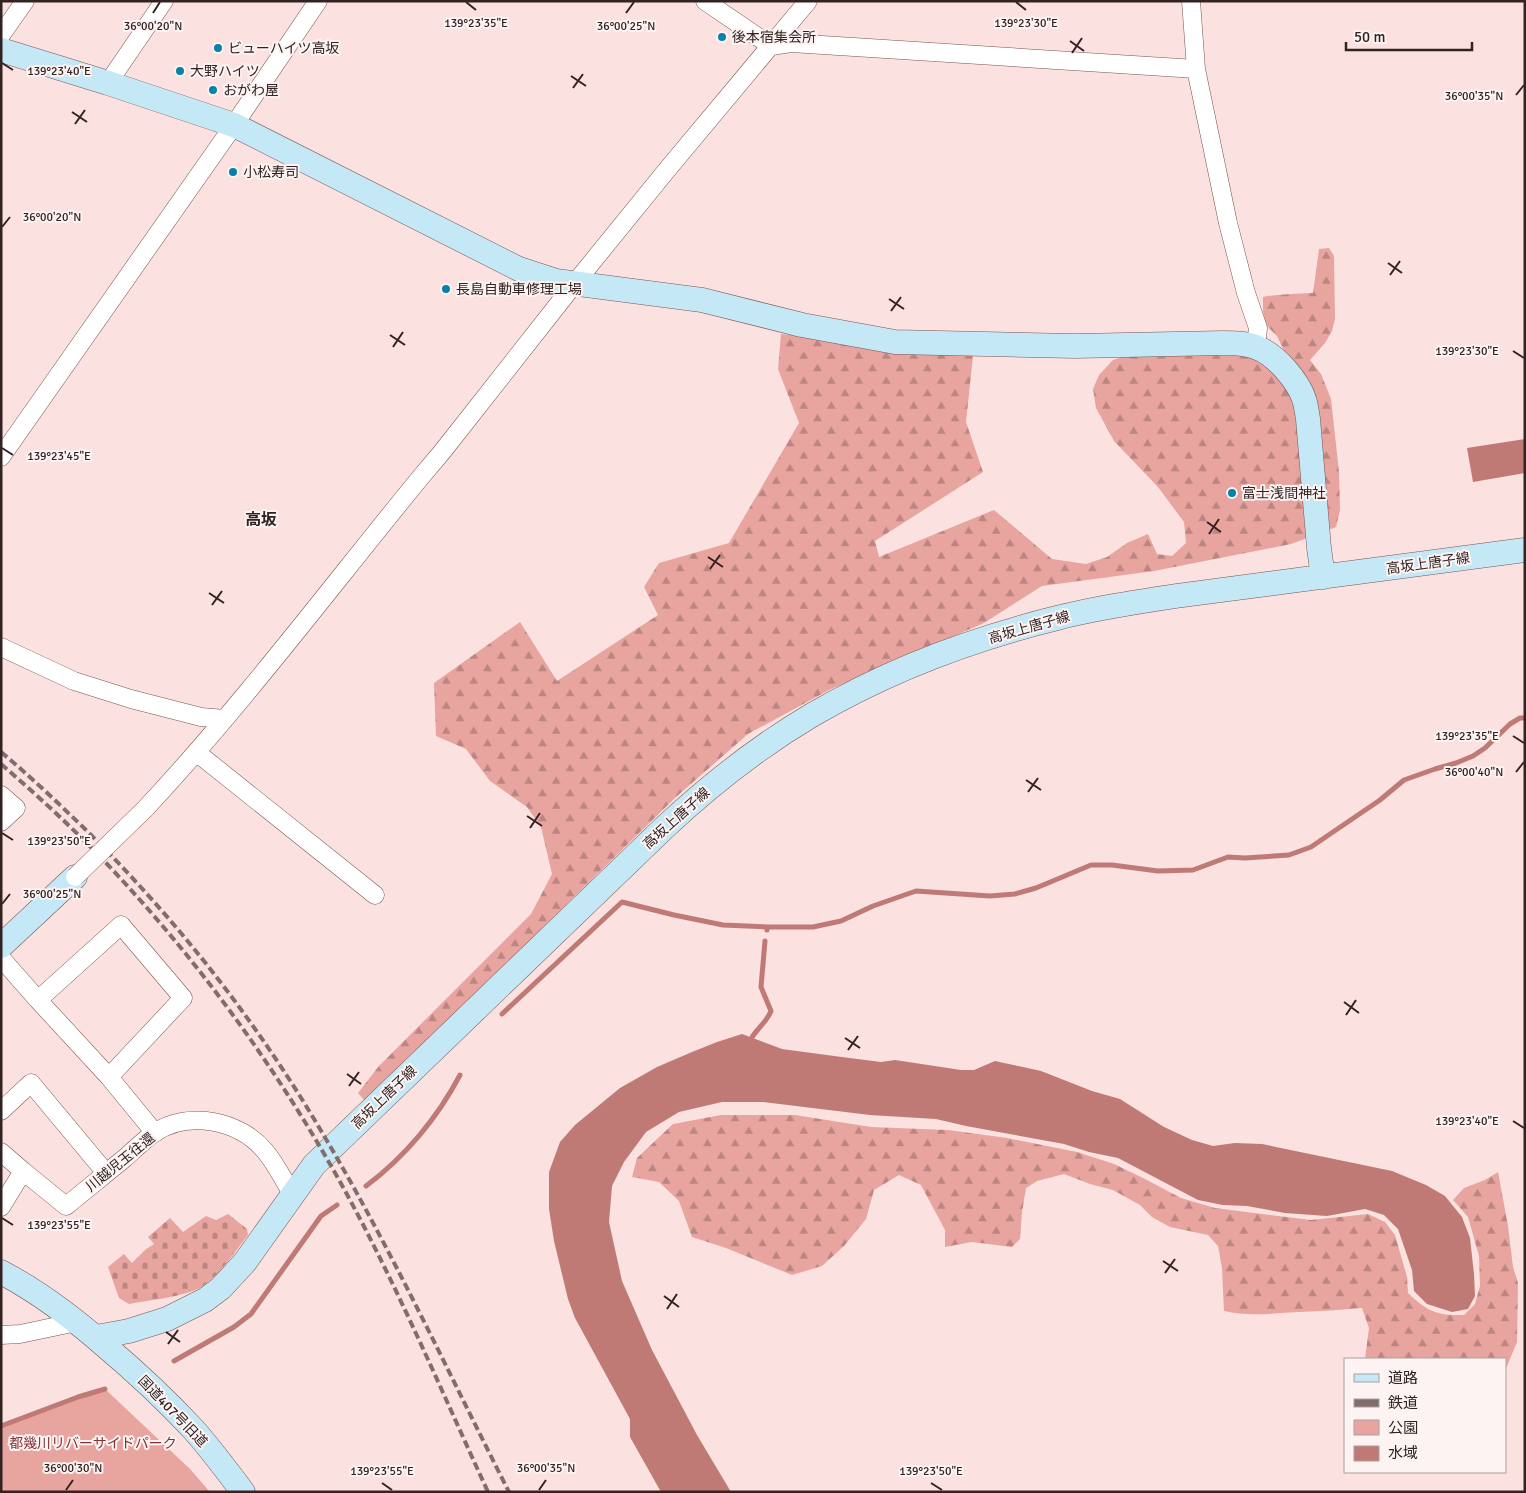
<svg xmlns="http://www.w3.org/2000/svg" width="1526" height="1493" font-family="Signika,'Noto Sans JP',sans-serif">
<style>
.green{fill:#e8a49f}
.forest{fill:url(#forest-firs)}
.cemetery{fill:url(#cemetery-stones)}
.water{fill:#bf7a75}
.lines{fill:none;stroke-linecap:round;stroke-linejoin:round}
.stream{stroke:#bf7a75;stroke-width:5}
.street-casing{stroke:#785552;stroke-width:19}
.secondary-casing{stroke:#785552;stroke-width:25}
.street{stroke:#fff;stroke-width:18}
.secondary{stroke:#c4e8f6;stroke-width:24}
.rail{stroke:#816d6c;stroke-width:4;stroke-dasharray:8 4;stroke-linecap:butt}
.street-bridge-casing{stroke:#785552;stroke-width:19;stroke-linecap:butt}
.street-bridge{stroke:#fff;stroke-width:18}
.ticks{fill:none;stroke:#322322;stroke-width:2}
.poi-dot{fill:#0582a7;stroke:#fcf3f2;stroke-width:2}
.labels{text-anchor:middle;stroke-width:4;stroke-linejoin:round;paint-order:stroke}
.poi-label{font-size:14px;fill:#322322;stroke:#fcf3f2;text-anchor:start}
.street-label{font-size:14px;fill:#322322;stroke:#fcf3f2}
.park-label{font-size:14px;fill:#863130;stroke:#fcf3f2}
.quarter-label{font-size:16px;font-weight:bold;fill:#322322;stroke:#fcf3f2}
.ticks-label{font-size:12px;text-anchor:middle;fill:#322322;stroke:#fcf3f2;stroke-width:4;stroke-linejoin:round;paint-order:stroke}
</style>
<defs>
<pattern id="forest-firs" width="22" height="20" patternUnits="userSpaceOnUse" patternTransform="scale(1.25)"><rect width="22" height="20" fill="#e8a49f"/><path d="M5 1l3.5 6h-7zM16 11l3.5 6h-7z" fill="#bd8581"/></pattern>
<pattern id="cemetery-stones" width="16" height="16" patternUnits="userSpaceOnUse" patternTransform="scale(1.25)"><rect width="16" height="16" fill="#e8a49f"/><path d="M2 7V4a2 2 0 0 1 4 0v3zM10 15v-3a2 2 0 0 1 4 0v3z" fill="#bd8581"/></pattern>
</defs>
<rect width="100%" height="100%" fill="#fbe1df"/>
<path class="green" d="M105 1389 190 1469 210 1492H1V1426L78 1397Z"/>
<path class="forest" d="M1329 248 1334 256 1335 319 1332 331 1325 343 1310 360 1321 374 1331 399 1339 472 1340 510 1336 527 1291 544 1154 571 1042 586 984 623 831 689 748 734 676 797 365 1101 358 1093 379 1066 531 914 552 874 541 827 527 807 490 781 466 749 436 736 434 683 520 622 557 681 658 615 644 587 659 563 729 543 799 423 778 369 781 334 973 356 966 422 983 472 875 541 879 557 994 510 1052 559 1086 564 1107 557 1127 543 1148 534 1157 554 1172 556 1186 543 1184 522 1158 487 1114 441 1096 408 1093 389 1099 375 1113 360 1131 354 1256 356 1286 355 1277 336 1265 324 1263 311V297C1279 294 1296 294 1313 293L1319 249Z
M721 1115H795L871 1127 948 1130 1007 1138 1077 1152 1114 1164 1143 1178 1181 1198 1215 1208 1311 1220 1368 1214 1385 1222 1395 1235 1407 1277 1408 1293C1427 1311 1437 1316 1464 1315L1475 1304 1480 1286 1479 1256 1468 1217 1453 1200 1464 1188 1485 1180 1498 1172 1508 1226 1513 1267 1518 1283 1517 1342 1507 1366 1505 1368V1359H1365L1369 1328 1362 1308C1341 1310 1320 1311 1299 1312 1274 1313 1249 1317 1224 1311L1222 1268 1218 1246 1208 1235 1170 1227 1152 1217 1140 1205 1113 1190 1090 1184 1064 1174 1037 1181 1026 1188 1022 1212 1020 1239 1012 1247 972 1242 945 1247V1230L921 1185 899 1175 874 1190 866 1219 844 1246 822 1266 792 1275 726 1248 692 1237 679 1201 659 1182 632 1177 637 1158 673 1124Z"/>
<path class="cemetery" d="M228 1214 247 1229 248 1235C234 1253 221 1274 201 1287 185 1297 149 1300 129 1304L119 1298 108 1267 124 1254 132 1263 145 1250 154 1244 148 1237 170 1218 183 1232 206 1216 216 1220Z"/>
<path class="water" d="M1525 439V473L1473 482 1467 448Z
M742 1034 782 1049 834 1056 881 1062 895 1060 961 1070H974L995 1061 1041 1071 1092 1091 1120 1099 1164 1127 1192 1140 1213 1146 1235 1143 1262 1144 1392 1171 1426 1185 1445 1196 1462 1217 1470 1238 1474 1274 1475 1296 1468 1309 1452 1312 1427 1304 1414 1291 1412 1270 1398 1229 1384 1215 1365 1209 1327 1216 1285 1213 1247 1206 1223 1205 1198 1200 1118 1158 1089 1152 1064 1144 966 1126 936 1119 870 1115 763 1102H722L679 1112 646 1132 624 1162 612 1186 609 1222 622 1281 652 1350 697 1435 731 1492H661L630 1437V1419L575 1318 568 1299 554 1241 549 1209V1172L560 1142 575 1125 620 1088 657 1067 692 1052 717 1042Z"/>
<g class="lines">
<path class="stream" d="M767 930V927H813L841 921 873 906 916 891 990 896 1015 894 1036 888 1091 865H1112L1158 871 1193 870 1228 857 1245 858 1289 855 1311 847 1380 800 1404 780 1435 769 1456 763 1473 756 1485 748 1510 724 1520 718H1525
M502 1014 622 902 674 915 723 925 767 927
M749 1043C754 1030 766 1024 771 1011L761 987 765 941
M366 1186C405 1157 438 1117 460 1075
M174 1361 234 1327 251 1314 321 1216 337 1205
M1 1426 78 1397 105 1389"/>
<defs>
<path id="street" d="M705 1 771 46 791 43 1196 69
M1191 1 1196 69 1228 223 1246 293 1258 328 1256 347
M1 35 25 1
M108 83 164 1
M1 457 234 125 318 1
M1 647 74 681 131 699 201 717 225 719
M196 752 375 895
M1 795 16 808 1 822
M145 809C243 704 329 589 420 478L442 452 575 283 666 171 808 1
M1 958 38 1000 109 1077 155 1133
M38 1000 121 925 183 998 109 1077
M1 1111 31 1083 106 1173
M1 1152 23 1171
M1 1207 23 1171 66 1206C86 1190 105 1174 125 1158 134 1150 144 1140 154 1133 188 1110 239 1120 265 1151 276 1164 284 1181 293 1195
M1 1335 20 1334 77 1322"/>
<path id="secondary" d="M1 50 108 83 234 125 519 269 556 281 702 300 802 325 895 342 1075 346 1224 343C1235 343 1247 343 1258 348 1276 355 1298 381 1304 399 1306 405 1307 412 1308 419L1319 548 1323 577
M1 946 75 877
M1 1272C39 1292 72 1317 104 1345 135 1371 165 1399 193 1429 211 1449 227 1471 243 1492
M96 1337 129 1331 167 1319 205 1300 221 1288 245 1262 314 1165 665 827C710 785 758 747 812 715 887 671 972 639 1057 618 1096 608 1136 602 1176 596L1525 550"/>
</defs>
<use href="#street" class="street-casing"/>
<use href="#secondary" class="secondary-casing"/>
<use href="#street" class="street"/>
<use href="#secondary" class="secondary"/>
<path class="rail" d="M1 752C30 776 58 803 85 829 175 918 255 1019 320 1129 390 1246 447 1370 509 1492
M1 764C38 796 74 829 108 865 190 952 262 1048 323 1152 386 1259 436 1379 488 1492"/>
<defs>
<path id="street-bridge" d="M75 877 145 809"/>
</defs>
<use href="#street-bridge" class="street-bridge-casing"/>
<use href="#street-bridge" class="street-bridge"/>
</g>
<path class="ticks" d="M466 2 476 10M1016 2 1026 10M153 13 160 2M626 13 634 2M1070 41 1084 51M1072 53 1082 38M2 63 13 70M571 76 586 86M573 88 583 74M1516 95 1524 85M72 112 87 122M75 124 85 110M2 227 10 217M1388 263 1402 273M1390 275 1400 261M889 299 904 309M891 311 901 297M390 335 405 345M393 347 403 332M1513 351 1524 358M2 448 13 455M1207 522 1221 532M1209 534 1219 519M708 557 723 567M710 569 720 555M209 593 224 603M212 605 222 591M1513 736 1524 743M1516 772 1524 762M1026 780 1041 790M1028 792 1038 778M527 816 542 826M530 828 540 813M2 833 13 840M2 904 10 894M1344 1002 1359 1013M1346 1015 1356 1000M845 1038 860 1048M848 1050 858 1036M347 1074 361 1084M349 1086 359 1072M1513 1121 1524 1128M2 1218 13 1225M1163 1261 1178 1271M1165 1273 1175 1259M664 1296 679 1307M667 1309 677 1294M166 1332 180 1342M168 1344 178 1330M382 1483 392 1490M931 1483 942 1490M66 1490 73 1480M539 1490 546 1480"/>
<g class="poi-dot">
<circle cx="722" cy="37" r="5"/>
<circle cx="218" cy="48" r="5"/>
<circle cx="180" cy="71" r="5"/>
<circle cx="213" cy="90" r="5"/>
<circle cx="233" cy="172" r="5"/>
<circle cx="446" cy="289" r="5"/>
<circle cx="1232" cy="493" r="5"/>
</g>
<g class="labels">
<g class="poi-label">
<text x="732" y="42">後本宿集会所</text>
<text x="228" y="53">ビューハイツ高坂</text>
<text x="190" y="76">大野ハイツ</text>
<text x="223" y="95">おがわ屋</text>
<text x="243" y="177">小松寿司</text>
<text x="456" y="294">長島自動車修理工場</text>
<text x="1242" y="498">富士浅間神社</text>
</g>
<g class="street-label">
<text transform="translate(1428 563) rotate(-8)" y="5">高坂上唐子線</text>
<text transform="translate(1029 627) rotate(-16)" y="5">高坂上唐子線</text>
<text transform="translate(676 818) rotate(-42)" y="5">高坂上唐子線</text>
<text transform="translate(384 1097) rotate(-44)" y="5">高坂上唐子線</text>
<text transform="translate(120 1162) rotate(-39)" y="5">川越児玉往還</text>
<text transform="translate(173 1411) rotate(46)" y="5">国道407号旧道</text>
</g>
<g class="park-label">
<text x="93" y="1448">都幾川リバーサイドパーク</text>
</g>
<g class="quarter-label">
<text x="261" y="525">高坂</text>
</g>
</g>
<g class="ticks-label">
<text x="476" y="27">139°23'35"E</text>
<text x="1026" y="27">139°23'30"E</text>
<text x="153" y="30">36°00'20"N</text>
<text x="626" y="30">36°00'25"N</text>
<text x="59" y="75">139°23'40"E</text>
<text x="1474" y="100">36°00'35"N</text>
<text x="52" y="221">36°00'20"N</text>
<text x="1467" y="355">139°23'30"E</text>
<text x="59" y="460">139°23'45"E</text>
<text x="1467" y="740">139°23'35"E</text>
<text x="1474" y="776">36°00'40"N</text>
<text x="59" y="845">139°23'50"E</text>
<text x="52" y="898">36°00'25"N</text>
<text x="1467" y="1125">139°23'40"E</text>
<text x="59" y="1229">139°23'55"E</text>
<text x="73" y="1472">36°00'30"N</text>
<text x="546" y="1472">36°00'35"N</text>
<text x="382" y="1475">139°23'55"E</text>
<text x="931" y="1475">139°23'50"E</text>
</g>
<rect width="1526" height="1493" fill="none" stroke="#322322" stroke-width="5"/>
<rect x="1344" y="1358" width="162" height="115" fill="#fcf3f2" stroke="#aba09f"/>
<rect x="1354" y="1374" width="25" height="8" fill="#c4e8f6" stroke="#aba09f"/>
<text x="1388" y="1383" font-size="15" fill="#322322">道路</text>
<rect x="1354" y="1399" width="25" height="8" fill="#816d6c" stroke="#aba09f"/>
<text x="1388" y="1408" font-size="15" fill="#322322">鉄道</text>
<rect x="1354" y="1420" width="25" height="15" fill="#e8a49f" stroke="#aba09f"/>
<text x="1388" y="1433" font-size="15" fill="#322322">公園</text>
<rect x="1354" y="1446" width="25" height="15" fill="#bf7a75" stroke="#aba09f"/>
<text x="1388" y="1458" font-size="15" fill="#322322">水域</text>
<path d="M1346 42v8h126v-8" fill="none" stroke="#322322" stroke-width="2.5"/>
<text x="1354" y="42" font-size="15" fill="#322322" stroke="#fcf3f2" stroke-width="4" paint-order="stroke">50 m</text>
</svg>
